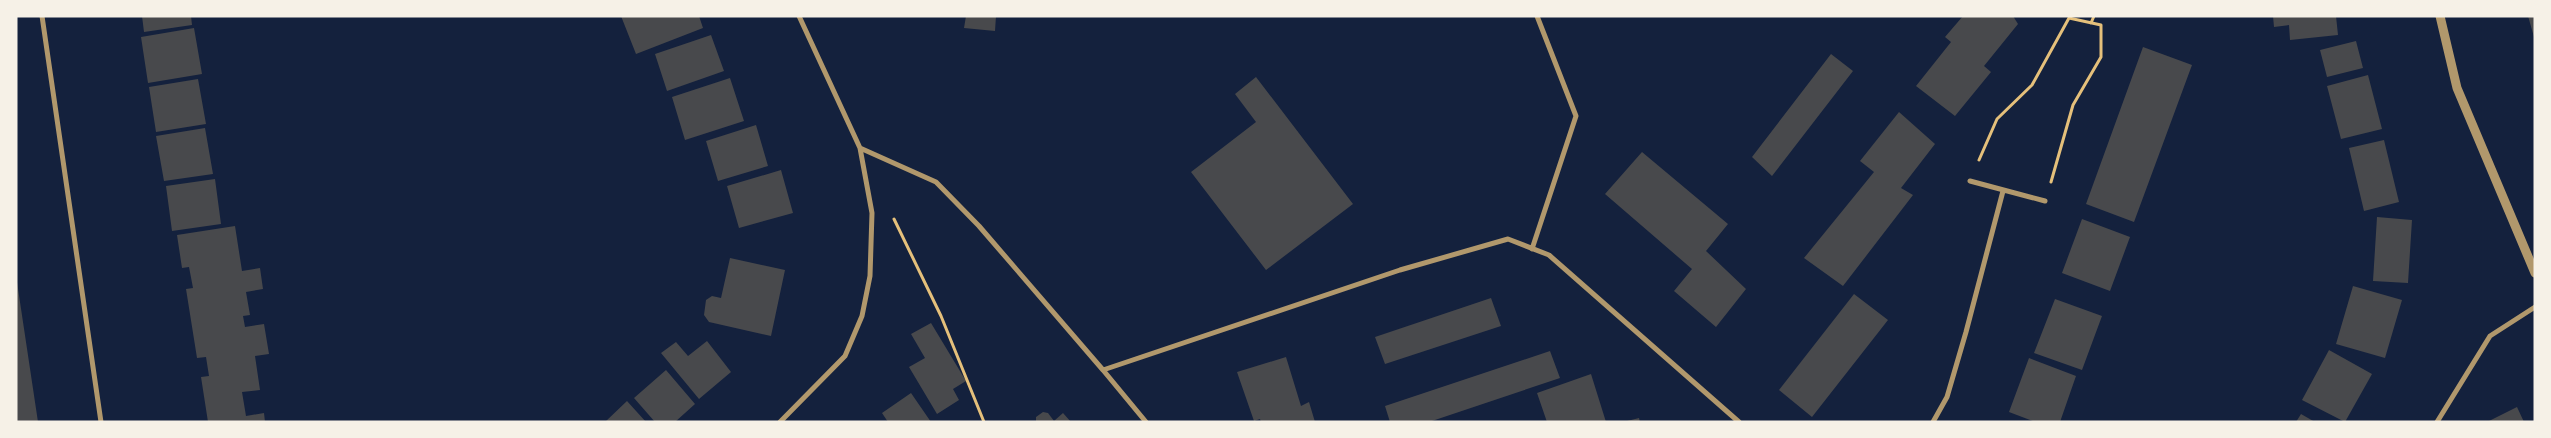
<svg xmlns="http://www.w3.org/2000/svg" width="2551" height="438" font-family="'Fira Sans Condensed',sans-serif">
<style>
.building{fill:#48494c}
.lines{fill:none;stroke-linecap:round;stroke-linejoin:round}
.path{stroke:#e5c07b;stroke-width:3}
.minor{stroke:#b1986c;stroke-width:5}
.tertiary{stroke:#b1986c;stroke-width:9}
</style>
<rect width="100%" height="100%" fill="#14213d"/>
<path class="building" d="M142 16H191L192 25 144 32Z
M621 16H699L703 28 636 54Z
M966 16H996L995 31 964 28Z
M1963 16H2013L2018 24 1984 66 1991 72 1955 116 1916 86 1951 42 1945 37Z
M2273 16H2336L2338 35 2290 40 2289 25 2274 27Z
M2528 16H2535V36L2534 37Z
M194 28 202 74 148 83 141 37Z
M711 35 724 71 667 91 655 54Z
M2356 41 2363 68 2327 77 2320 50Z
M2143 47 2192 65 2134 222 2086 204Z
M1831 54 1853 71 1772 176 1752 157Z
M2368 75 2382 129 2341 139 2327 86Z
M1256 77 1353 204 1266 270 1191 172 1256 122 1235 94Z
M730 78 744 121 685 140 672 97Z
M198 79 206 124 156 132 149 87Z
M1899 112 1935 144 1901 188 1913 195 1843 286 1804 258 1874 172 1860 161Z
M756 125 768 166 718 181 706 141Z
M205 128 213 174 164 181 156 136Z
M2384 140 2399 202 2364 211 2349 148Z
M1642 152 1728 224 1706 251 1746 289 1716 327 1674 291 1692 269 1605 194Z
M781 170 793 213 739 228 727 186Z
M215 179 221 224 172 231 166 186Z
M2377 217 2412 220 2408 283 2373 281Z
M2082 219 2130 237 2110 291 2062 273Z
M235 226 242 271 260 268 263 289 246 292 250 315 243 316 245 327 264 324 269 354 255 356 260 390 242 392 246 416 264 413 265 422H208L201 377 209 376 206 357 197 358 186 289 193 288 189 267 182 268 177 235Z
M730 258 785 270 771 336 709 322 704 315 706 300 712 296 721 298Z
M16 282H17L38 422H16Z
M2353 286 2402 300 2385 358 2336 344Z
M1854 294 1888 320 1812 417 1779 390Z
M1491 298 1501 326 1385 364 1375 337Z
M2055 299 2102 316 2082 370 2034 353Z
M931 323 966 381 953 389 959 400 937 414 909 367 925 358 911 334Z
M707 341 731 372 699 399 661 353 676 342 688 356Z
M2329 350 2372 374 2345 422 2302 400Z
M1550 351 1560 378 1429 422H1390L1385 406Z
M1286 357 1301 406 1309 402 1315 422H1261L1260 419 1254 421 1237 372Z
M2029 358 2076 376 2060 422H2035L2009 412Z
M666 370 695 404 675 422H655L634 398Z
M1591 374 1606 422H1547L1537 393Z
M911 393 931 422H888L882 413Z
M627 401 646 422H605Z
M2517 407 2524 422H2487Z
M1043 412 1048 413 1054 421 1063 413 1071 422H1036V417Z
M2301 414 2315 422H2296Z
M1639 418 1640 422H1628L1627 421Z"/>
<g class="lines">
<path class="path" d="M2091 23 2094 16
M1979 160 1997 119 2032 85 2069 18 2101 25V57L2073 105 2051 182
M894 219 941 316 984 422"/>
<path class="minor" d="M42 16 101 422
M860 148 936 182 979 226 1103 370 1400 270 1508 239 1549 255 1739 422
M1970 181 2045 201
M1532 249 1576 116 1537 16
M1103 370 1146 422
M780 422 845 356 862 316 870 276 872 213 860 148 799 16
M1933 422 1947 397 1966 332 2003 191
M2437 422 2490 336 2535 307"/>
<path class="tertiary" d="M2440 16 2457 88 2535 273"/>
</g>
<rect width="2551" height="438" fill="none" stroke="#f6f1e7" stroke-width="35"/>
</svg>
